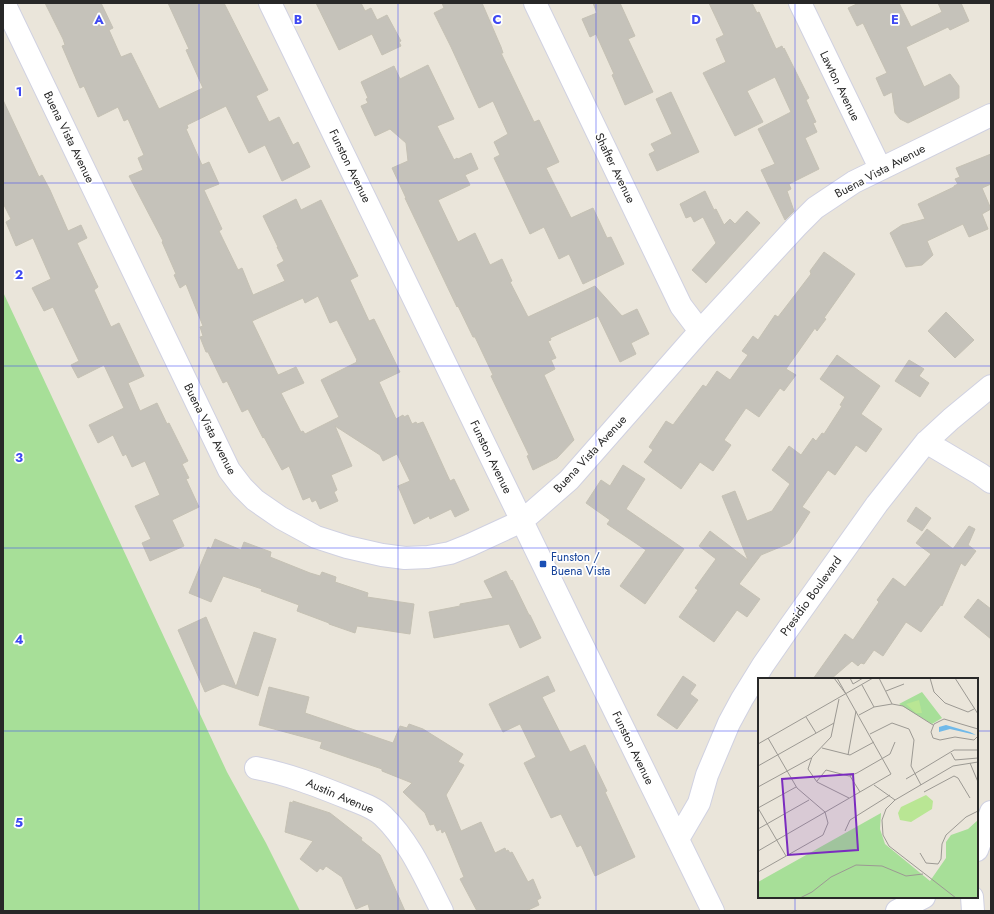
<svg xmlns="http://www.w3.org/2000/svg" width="994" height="914" font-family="Jost,sans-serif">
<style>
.green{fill:#a7df98}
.building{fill:#c5c2ba;stroke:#c5c1b4;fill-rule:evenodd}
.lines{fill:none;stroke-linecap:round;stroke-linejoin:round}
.minor-casing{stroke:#d0d1e1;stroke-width:24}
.minor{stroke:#fff;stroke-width:22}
.grid{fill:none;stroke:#3f49f2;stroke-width:1;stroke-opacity:0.55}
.transit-dot{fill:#1a4fb4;stroke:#fff;stroke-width:1.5}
.labels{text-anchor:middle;stroke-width:3.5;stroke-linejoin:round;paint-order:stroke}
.street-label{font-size:12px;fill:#282828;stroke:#fff}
.transit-label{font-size:12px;fill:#164399;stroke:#fff;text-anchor:start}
.inset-road{fill:none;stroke:#9c9993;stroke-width:1}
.view{fill:#7b2cbf;fill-opacity:0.15;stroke:#7b2cbf;stroke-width:2}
.inset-edge{fill:none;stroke:#282828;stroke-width:2}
.grid-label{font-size:13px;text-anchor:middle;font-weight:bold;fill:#3f49f2;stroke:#fff;stroke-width:3.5;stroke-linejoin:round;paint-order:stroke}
</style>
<rect width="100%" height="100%" fill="#eae5da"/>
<path class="green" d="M3 292 227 772 266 843 300 911H3Z"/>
<path class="building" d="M45 3H101L113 28 109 30 121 57 131 53 159 109 203 88 186 50 189 49 168 3H224L268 90 256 96 269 122 279 117 293 145 298 142 310 167 282 181 265 145 249 153 226 106 187 125 188 128 186 129 202 165 209 162 219 184 204 190 222 229 219 231 238 270 242 268 253 295 285 281 277 265 284 261 277 247H278L263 216 296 199 301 210 321 200 358 276 350 280 369 321 374 319 400 372 379 382 396 419 403 415 404 417 408 415 412 424 416 422 417 424 423 422 450 481 454 479 469 510 455 517 451 509 430 519 429 516 414 524 398 486 410 481 397 454 383 461 380 455 335 426 352 466 331 475 337 490 334 492 338 501 320 509 316 500 312 502 310 497 303 500 289 466 282 470 264 437 263 438 248 409 242 412 227 381 223 383 208 352H206L200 337 203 336 200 327 203 326 186 284 180 288 174 275 176 274 162 242 163 241 129 176 143 170 138 158 144 155 128 119 124 121 118 107 98 117 84 86 80 88 62 46 65 45 63 39ZM318 296 330 323 337 320 357 360 356 361 357 362 321 380 339 417 305 434 303 431 301 432 281 393 304 383 296 367 278 375 252 321 303 298 305 303Z
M316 3H361L365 11 371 8 377 20 387 15 401 41 399 42 401 46 382 55 372 34 339 50Z
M442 3H482L501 47 503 53H501L534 122 539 120 559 162 546 168 571 218 593 208 607 238 611 237 624 264 583 284 569 254 559 259 544 227 530 234 494 158 500 155 494 142 508 134 493 101 479 108 451 47 434 13 444 8Z
M593 3H620L635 36 628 39 653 92 625 105 612 75 614 74 596 34 590 37 582 19 597 13Z
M709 3H752L757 13 759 12 776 49 782 46 783 49 784 48 809 98 806 100 816 122 813 123 817 132 805 138 819 169 789 184 791 189 787 191 794 211 785 220 761 170 775 164 758 129 791 112 775 77 747 91 763 122 735 136 703 73 726 62 716 39 724 35Z
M859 3H899L911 27 942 12 938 3H961L969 21 950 30 948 27 906 47 924 87 950 74 959 86V98L908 123 900 119 895 113 892 92 884 96 876 78 887 73 863 23 857 26 848 8Z
M428 65 454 119 437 126 454 160 457 158 458 159 471 153 478 169 465 175 470 185 438 200 458 242 475 233 490 265 502 259 512 281 510 282 528 317 595 286 622 316 637 309 649 334 631 343 636 354 620 362 598 316 550 338 551 340 548 341 556 358 551 360 555 369 544 375 574 440 557 458 533 470 527 456 529 455 491 376 493 375 475 337H473L458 306 457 307 414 217 405 198H406L392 168 408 161 406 143 390 129 375 136 361 106 368 103 366 99 368 98 361 82 394 66 400 79Z
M671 92 699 152 657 171 649 154 655 151 651 144 672 134 656 99Z
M3 100 39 177 42 175 50 190 68 231 81 225 87 238 77 243 98 287 94 290 111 327 119 323 144 376 128 383 140 411 157 403 167 424 169 423 188 461 182 464 189 478 186 479 199 507 172 520 184 546 150 561 142 543 151 539 135 506 160 495 145 461 132 467 126 454 123 456 113 435 98 443 89 425 124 408 104 365 78 378 71 365 79 361 53 307 44 311 32 288 51 279 33 238 16 246 6 222 11 219 3 203Z
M991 154V184L982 188 991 209 982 214 988 229 969 237 963 224 927 241 933 255 922 265 906 267 890 233 902 225 925 219 918 204 954 187V186L958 184 955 179 960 177 956 168Z
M705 191 714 210 716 209 724 225 730 219 735 224 747 211 760 223 706 283 692 270 716 243 703 217 694 222 691 216 686 218 680 204Z
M824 252 855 274 824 318 826 319 817 331 815 328 786 369 796 375 784 391 780 388 759 417 746 408 724 440 731 445 713 471 700 462 681 489 644 462 653 450 649 447 666 421 673 425 703 385 706 387 717 371 730 380 748 355 742 351 753 336 758 340 775 315 778 317 811 274 810 271Z
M946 312 974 340 955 358 928 331Z
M837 355 880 386 861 414 882 429 866 452 856 445 835 475 828 470 802 507 810 512 790 543 761 555 739 584 760 599 747 617 737 610 714 642 679 617 698 590 695 588 716 559 699 546 710 531 748 560 722 496 735 491 747 521 772 511 790 484 772 470 789 446 801 455 813 438 816 441 822 433 824 434 842 406 840 405 845 397 820 379Z
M909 360 924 369 919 376 929 383 920 397 895 381Z
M623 465 645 479 626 509 684 549 645 604 620 586 646 550 607 524 610 520 586 503 601 480 610 486Z
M916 507 931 518 922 531 907 521Z
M969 526 975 529 968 545 976 551 965 566 961 563 942 606 941 605 921 632 906 622 883 656 874 650 864 664 861 663 858 666 852 661 831 679H813L845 634 853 640 879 602 877 600 893 578 905 587 931 554 916 543 927 529 953 549Z
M215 539 241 550 244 542 271 552 270 557 310 573 320 576 322 572 336 577 335 582 368 593 367 597 414 604 410 634 357 626 355 633 329 624V623L297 611 299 605 261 591 262 589 223 576 211 602 189 593 208 547 211 549Z
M506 571 511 581 512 580 529 615H530L541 638 520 648 509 624 434 638 429 612 460 606V604L493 598 484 581Z
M978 599 991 609V639L964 617Z
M206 617 236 687 254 632 276 639 258 696 223 684 205 692 178 630Z
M548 676 555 691 542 697 570 752 585 745 607 791 605 792 635 857 595 876 581 845 577 847 561 814 551 818 524 763 536 757 520 724 503 732 489 704Z
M683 676 696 685 690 694 698 700 677 729 657 715Z
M269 687 309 697 305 713 393 743 400 726 407 728 409 724 423 729 463 754 458 762 464 765 446 795 461 831 481 822 495 853 505 848 506 851 508 850 510 853 512 852 528 882 533 879 541 898 537 900 539 905 526 911H477L460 879 464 877 445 831 442 833 441 829 437 831 434 824 430 825 425 813 403 792 412 783 382 771V769L320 748 322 742 259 725Z
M293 801 330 813 362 838 361 840 380 855 405 911H370L368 904 356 909 342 877 326 866 323 870 320 868 317 872 300 859 313 841 285 832 290 802 293 803Z"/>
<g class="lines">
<defs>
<path id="minor" d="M4 3 229 470 242 487 255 500 281 518 316 537 347 547 382 555 405 558 428 557 450 553 470 545 522 521 569 480 700 331 796 227 815 208 854 182 991 115
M270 3 574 628 713 911
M535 3 681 306 700 331
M800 3 880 168
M926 442 980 474 991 482
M256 768C288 774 318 786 348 798 360 803 374 807 383 816 410 842 425 878 442 911
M678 839 699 803 707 775 729 723 742 699 763 665 788 629 877 504 926 442 951 419 991 386
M977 850 991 812
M972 897 973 911
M897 911 924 897"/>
</defs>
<use href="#minor" class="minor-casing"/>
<use href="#minor" class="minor"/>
</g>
<path class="grid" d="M199 3V911M398 3V911M596 3V911M795 3V679M3 183H991M3 366H991M3 548H991M3 731H759M977 731H991M795 897V911"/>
<rect class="transit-dot" x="539" y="560" width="8" height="8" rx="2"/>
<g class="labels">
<g class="street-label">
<text transform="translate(840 86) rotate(64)" y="4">Lawton Avenue</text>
<text transform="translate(69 137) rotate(64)" y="4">Buena Vista Avenue</text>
<text transform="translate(350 166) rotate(64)" y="4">Funston Avenue</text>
<text transform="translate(615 168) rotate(64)" y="4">Shafter Avenue</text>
<text transform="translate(880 171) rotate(-28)" y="4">Buena Vista Avenue</text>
<text transform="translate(210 429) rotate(63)" y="4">Buena Vista Avenue</text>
<text transform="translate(590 454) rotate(-47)" y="4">Buena Vista Avenue</text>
<text transform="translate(491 457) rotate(64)" y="4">Funston Avenue</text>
<text transform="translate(811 596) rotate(-54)" y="4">Presidio Boulevard</text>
<text transform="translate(633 748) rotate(64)" y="4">Funston Avenue</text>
<text transform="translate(340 796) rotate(23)" y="4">Austin Avenue</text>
</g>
<g class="transit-label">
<text x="551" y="561">Funston /<tspan x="551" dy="14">Buena Vista</tspan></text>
</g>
</g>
<g transform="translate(758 678)">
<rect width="220" height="220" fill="#eae5da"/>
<path d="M164 14 184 40 174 46 141 26ZM123 135 122 151 127 166 172 203 188 180V164L193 157 210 151 220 142V220H0V204Z" fill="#a7df98"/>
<path d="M161 22 164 35H158L148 26ZM168 117 175 123 174 131 153 144 142 142 140 135 143 129Z" fill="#b9e694"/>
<path d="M188 47 212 54 218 57 192 51 181 54V49Z" fill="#70b9e9"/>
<path class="inset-road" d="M76 0 88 16M92 0 95 6 105 0M121 0 134 26M172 0 176 14 187 25 210 34 216 31M197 0 220 36M104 7 116 29M128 13 146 6M81 21 73 59 54 79 50 91 59 104 91 120M101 37 116 29 134 26 145 28 175 47M48 39 58 55M220 51 186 41 176 46 173 54 175 60 182 62 197 59 216 62 220 58M112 56 134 45 151 51 156 62 153 88 163 107M0 66 115 0M64 70 92 77 116 64M193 75 197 82 220 80M90 77 98 33M212 85 220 104M0 88 76 45M92 98 102 114M148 101 196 72H220M59 103 68 92 91 98 99 95 132 76 137 64M116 107 137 122M0 109 53 80M166 114 196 98 200 100 212 120M0 130 28 178M0 130 38 109M0 151 51 122M87 153 92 142 132 117M0 173 133 96 79 0M162 175 168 185 180 186 183 181 184 166 188 157 208 139 220 133M0 194 65 157 70 145 67 134 39 110 10 60M42 220 54 214 73 199 98 187 124 188 148 198 165 196M198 220 131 168 125 157 124 142 128 131 137 122 195 88 220 84"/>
<path class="view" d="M95 96 100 172 30 177 24 101Z"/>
<rect width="220" height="220" class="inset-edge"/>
</g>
<g class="grid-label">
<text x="99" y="24">A</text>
<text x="298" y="24">B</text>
<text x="497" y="24">C</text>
<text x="696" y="24">D</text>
<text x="895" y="24">E</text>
<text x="19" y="96">1</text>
<text x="19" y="279">2</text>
<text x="19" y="462">3</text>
<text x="19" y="644">4</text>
<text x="19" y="827">5</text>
</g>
<rect width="994" height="914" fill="none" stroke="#282828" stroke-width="8"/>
</svg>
